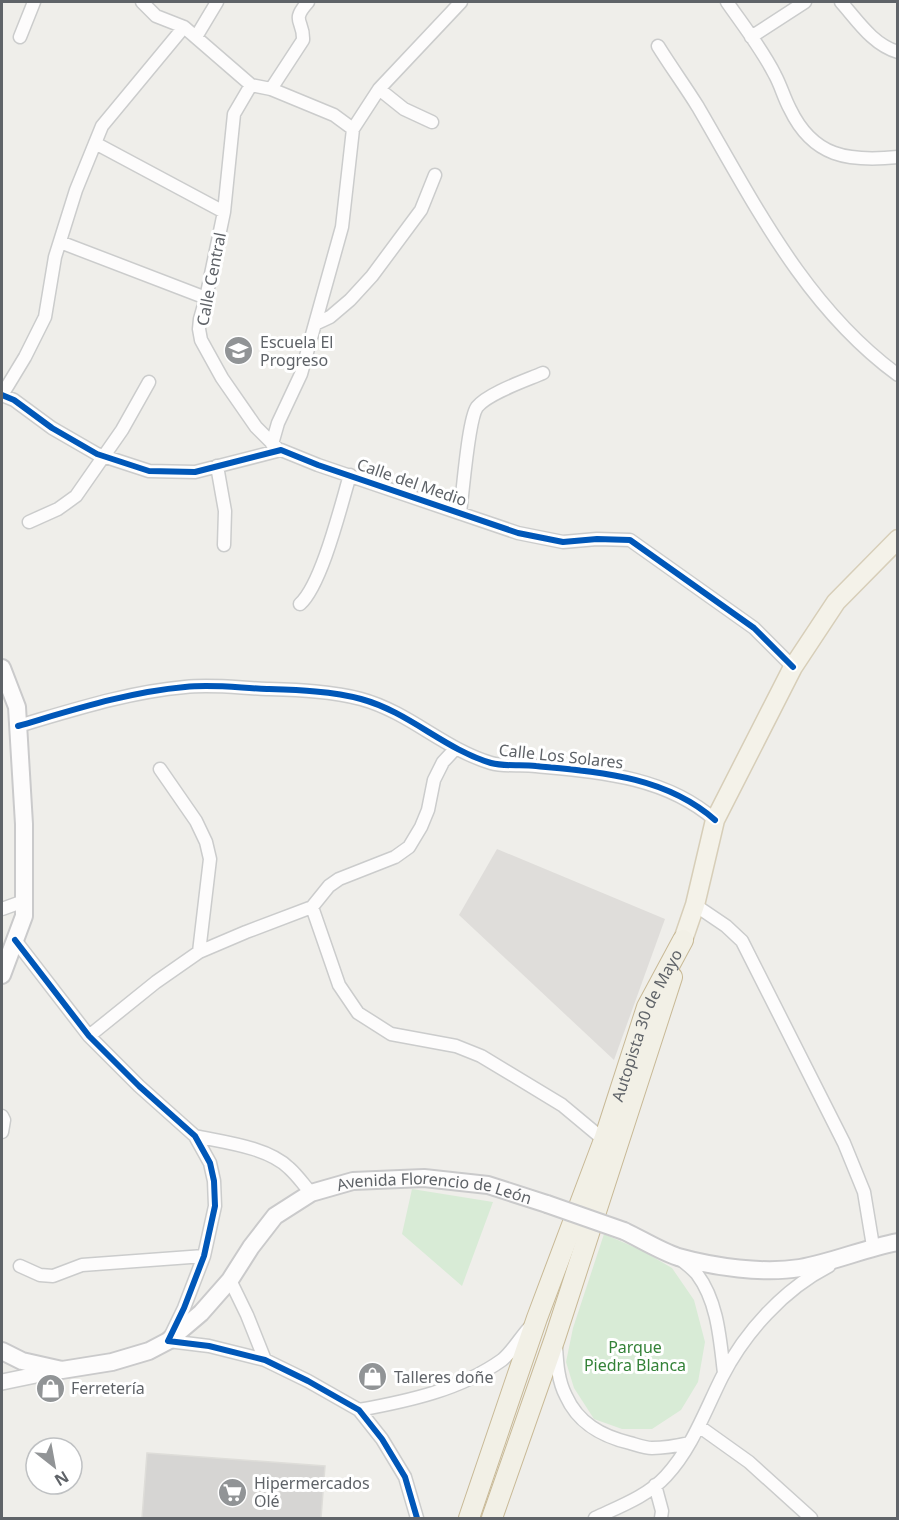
<svg xmlns="http://www.w3.org/2000/svg" width="899" height="1520" font-family="'Noto Sans',sans-serif">
<style>
.industrial{fill:#dfddda}
.green{fill:#d8ebd6}
.building{fill:#d6d5d3;stroke:#deddd9;stroke-width:1.5}
.lines{fill:none;stroke-linecap:round;stroke-linejoin:round}
.minor-casing{stroke:#cbcccc;stroke-width:15}
.tertiary-casing{stroke:#cbcccc;stroke-width:18}
.secondary-casing{stroke:#cacacb;stroke-width:20}
.primary-casing{stroke:#d7ceb8;stroke-width:21}
.trunk-casing{stroke:#c8b996;stroke-width:22}
.minor{stroke:#fdfcfc;stroke-width:12}
.tertiary{stroke:#fdfcfc;stroke-width:15}
.secondary{stroke:#fdfcfc;stroke-width:16}
.primary{stroke:#f4f2e9;stroke-width:18}
.trunk{stroke:#f2f0e6;stroke-width:20}
.secondary-bridge-casing{stroke:#cacacb;stroke-width:20;stroke-linecap:butt}
.secondary-bridge{stroke:#fdfcfc;stroke-width:16}
.cycleway-casing{stroke:#fff;stroke-width:10}
.cycleway{stroke:#0057b8;stroke-width:6}
.labels{text-anchor:middle;stroke-width:6;stroke-linejoin:round;paint-order:stroke}
.street-label{font-size:16px;fill:#5f6368;stroke:#fff}
.poi-label{font-size:16px;fill:#5f6368;stroke:#fff;text-anchor:start}
.park-label{font-size:16px;fill:#348238;stroke:#fff}
</style>
<rect width="100%" height="100%" fill="#efeeea"/>
<path class="industrial" d="M497 849 665 919 614 1060 459 915Z"/>
<path class="green" d="M412 1189 493 1202 462 1286 402 1234Z
M604 1234 641 1250 672 1268 694 1300 705 1342 698 1382 681 1410 652 1429H622L594 1419 574 1388 566 1362 573 1328Z"/>
<path class="building" d="M147 1453 325 1466 321 1518H142Z"/>
<g class="lines">
<defs>
<path id="minor" d="M142 2 156 16 184 27 251 85 271 89 334 115 353 129
M727 2C743 25 762 49 775 75 781 86 784 98 790 109 813 157 848 162 898 157
M841 2C857 20 873 45 898 52
M20 37 34 2
M196 37 217 2
M751 37 805 2
M658 46C671 67 685 86 698 107 754 203 805 307 898 375
M251 85 234 114 224 212 206 298 200 319 199 329 201 340 222 378 256 427 277 448
M271 89 303 40C304 20 290 22 308 2
M379 89 404 109 432 122
M95 143 224 212
M60 242 206 298
M315 324 330 317 350 300 372 276 421 210 435 175
M2 395 14 400 52 428 97 454 149 471 195 472 281 450 318 465 518 533 563 542 597 539 630 540 754 628 793 667
M2 395 25 357 45 317 55 257 76 190 102 126 184 27
M272 444 278 423 301 374 342 227 353 129 379 89 461 2
M217 466 225 511 224 545
M460 512C463 493 468 420 477 407 488 393 527 380 543 373
M29 522 58 509 76 496 122 430 149 382
M300 604C322 584 341 505 350 475
M18 726C73 710 128 692 185 687 213 684 239 688 267 689 297 690 332 691 361 699 409 712 444 749 491 763 505 767 522 764 536 766 599 772 665 776 715 820
M160 769 196 821 206 842 210 859 199 952
M695 905 726 926 742 941 844 1143 864 1192 873 1246
M312 907 339 985 358 1013 391 1034 456 1046 481 1056 562 1105 604 1140
M2 909 24 901
M15 940 89 1036 139 1086 195 1136 210 1163 214 1181 215 1206 204 1256 184 1308 168 1341 209 1346 265 1360 308 1381 359 1410 382 1439 405 1477 417 1518
M89 1036 156 982 199 952 246 932 312 907 329 886 339 879 395 857 409 847 421 827 428 810 434 780 443 762 456 748
M2 1116 4 1120 2 1132
M195 1136C223 1142 268 1147 289 1168 297 1175 304 1185 311 1193
M679 1258C685 1263 692 1268 697 1274 718 1302 720 1340 724 1373
M20 1266 40 1275 53 1276 82 1265 204 1256
M230 1280 247 1315 265 1360
M556 1347C557 1363 558 1381 566 1396 578 1423 601 1436 630 1443 637 1445 645 1448 652 1448 665 1448 676 1446 689 1443
M359 1410C408 1401 460 1390 502 1360 512 1352 520 1338 529 1328
M700 1427 749 1462 811 1518
M655 1485 662 1511 661 1518
M595 1518C618 1507 648 1496 666 1476 692 1448 705 1411 722 1377 745 1332 784 1289 829 1266"/>
<path id="tertiary" d="M2 1382 60 1370"/>
<g id="secondary">
<path d="M2 668 17 707 24 824V916L2 975"/>
<path d="M624 1231C641 1239 660 1251 678 1257 714 1267 763 1274 800 1268 834 1262 865 1248 898 1242"/>
<path id="s1" d="M2 1351 22 1361 62 1370 112 1362 149 1351 168 1341 201 1313 230 1280 251 1247 275 1216 311 1193 353 1181 424 1178 488 1185 547 1204"/>
</g>
<path id="primary" d="M683 940 695 905 715 820 793 667 836 602 898 539"/>
<g id="trunk">
<path id="s2" d="M469 1518 537 1318 604 1140 647 1007 683 940"/>
<path d="M492 1518 555 1338 672 977"/>
</g>
</defs>
<use href="#minor" class="minor-casing"/>
<use href="#tertiary" class="tertiary-casing"/>
<use href="#secondary" class="secondary-casing"/>
<use href="#primary" class="primary-casing"/>
<use href="#trunk" class="trunk-casing"/>
<use href="#minor" class="minor"/>
<use href="#tertiary" class="tertiary"/>
<use href="#secondary" class="secondary"/>
<use href="#primary" class="primary"/>
<use href="#trunk" class="trunk"/>
<defs>
<path id="secondary-bridge" d="M547 1204 624 1231"/>
</defs>
<use href="#secondary-bridge" class="secondary-bridge-casing"/>
<use href="#secondary-bridge" class="secondary-bridge"/>
<defs>
<path id="cycleway" d="M2 395 14 400 52 428 97 454 149 471 195 472 281 450 318 465 518 533 563 542 597 539 630 540 754 628 793 667
M18 726C73 710 128 692 185 687 213 684 239 688 267 689 297 690 332 691 361 699 409 712 444 749 491 763 505 767 522 764 536 766 599 772 665 776 715 820
M15 940 89 1036 139 1086 195 1136 210 1163 214 1181 215 1206 204 1256 184 1308 168 1341 209 1346 265 1360 308 1381 359 1410 382 1439 405 1477 417 1518"/>
</defs>
<use href="#cycleway" class="cycleway-casing"/>
<use href="#cycleway" class="cycleway"/>
</g>
<defs>
<symbol id="school-disc" viewBox="-11 -11 22 22"><circle r="9.5" fill="#919496" stroke="#fff"/><path d="M0-5L7-2L0 1L-7-2ZM-4 1L0 2.5L4 1V4Q0 6-4 4Z" fill="#fff"/></symbol>
<symbol id="shop-disc" viewBox="-11 -11 22 22"><circle r="9.5" fill="#919496" stroke="#fff"/><path d="M-5-2.5h2.3a2.7 3.5 0 0 1 5.4 0H5L5.5 6h-11ZM-1.5-2.5h3a1.5 2.3 0 0 0-3 0Z" fill="#fff"/></symbol>
<symbol id="supermarket-disc" viewBox="-11 -11 22 22"><circle r="9.5" fill="#919496" stroke="#fff"/><path d="M-6-5.5h2.5l.6 2H6L4.5 2H-2.5L-4.4-4H-6ZM-1.5 3.2a1.3 1.3 0 1 0 .1 0ZM3 3.2a1.3 1.3 0 1 0 .1 0Z" fill="#fff"/></symbol>
</defs>
<g fill-rule="evenodd">
<use href="#school-disc" x="222" y="334" width="33" height="33"/>
<use href="#shop-disc" x="356" y="1360" width="33" height="33"/>
<use href="#shop-disc" x="34" y="1372" width="33" height="33"/>
<use href="#supermarket-disc" x="216" y="1476" width="33" height="33"/>
</g>
<g class="labels">
<g class="street-label">
<text transform="translate(211 279) rotate(-79)" y="6">Calle Central</text>
<text transform="translate(412 482) rotate(19)" y="6">Calle del Medio</text>
<text transform="translate(561 756) rotate(6)" y="6">Calle Los Solares</text>
<text dy="6" stroke="none"><textPath href="#s2" startOffset="524">Autopista 30 de Mayo</textPath></text>
<text dy="6" stroke="none"><textPath href="#s1" startOffset="508">Avenida Florencio de León</textPath></text>
</g>
<g class="poi-label">
<text x="260" y="348">Escuela El<tspan x="260" dy="18">Progreso</tspan></text>
<text x="394" y="1383">Talleres doñe</text>
<text x="71" y="1394">Ferretería</text>
<text x="254" y="1489">Hipermercados<tspan x="254" dy="18">Olé</tspan></text>
</g>
<g class="park-label">
<text x="635" y="1353">Parque<tspan x="635" dy="18">Piedra Blanca</tspan></text>
</g>
</g>
<rect width="899" height="1520" fill="none" stroke="#5f6368" stroke-width="6"/>
<g transform="translate(54 1466) rotate(149)"><circle r="28" fill="#ffffff" stroke="#bfc1c3" stroke-width="1.5"/>
<path d="M0-4.5L10 22L0 15L-10 22Z" fill="#919496"/>
<text y="-9" font-size="16" font-weight="bold" text-anchor="middle" fill="#5f6368">N</text>
</g>
</svg>
